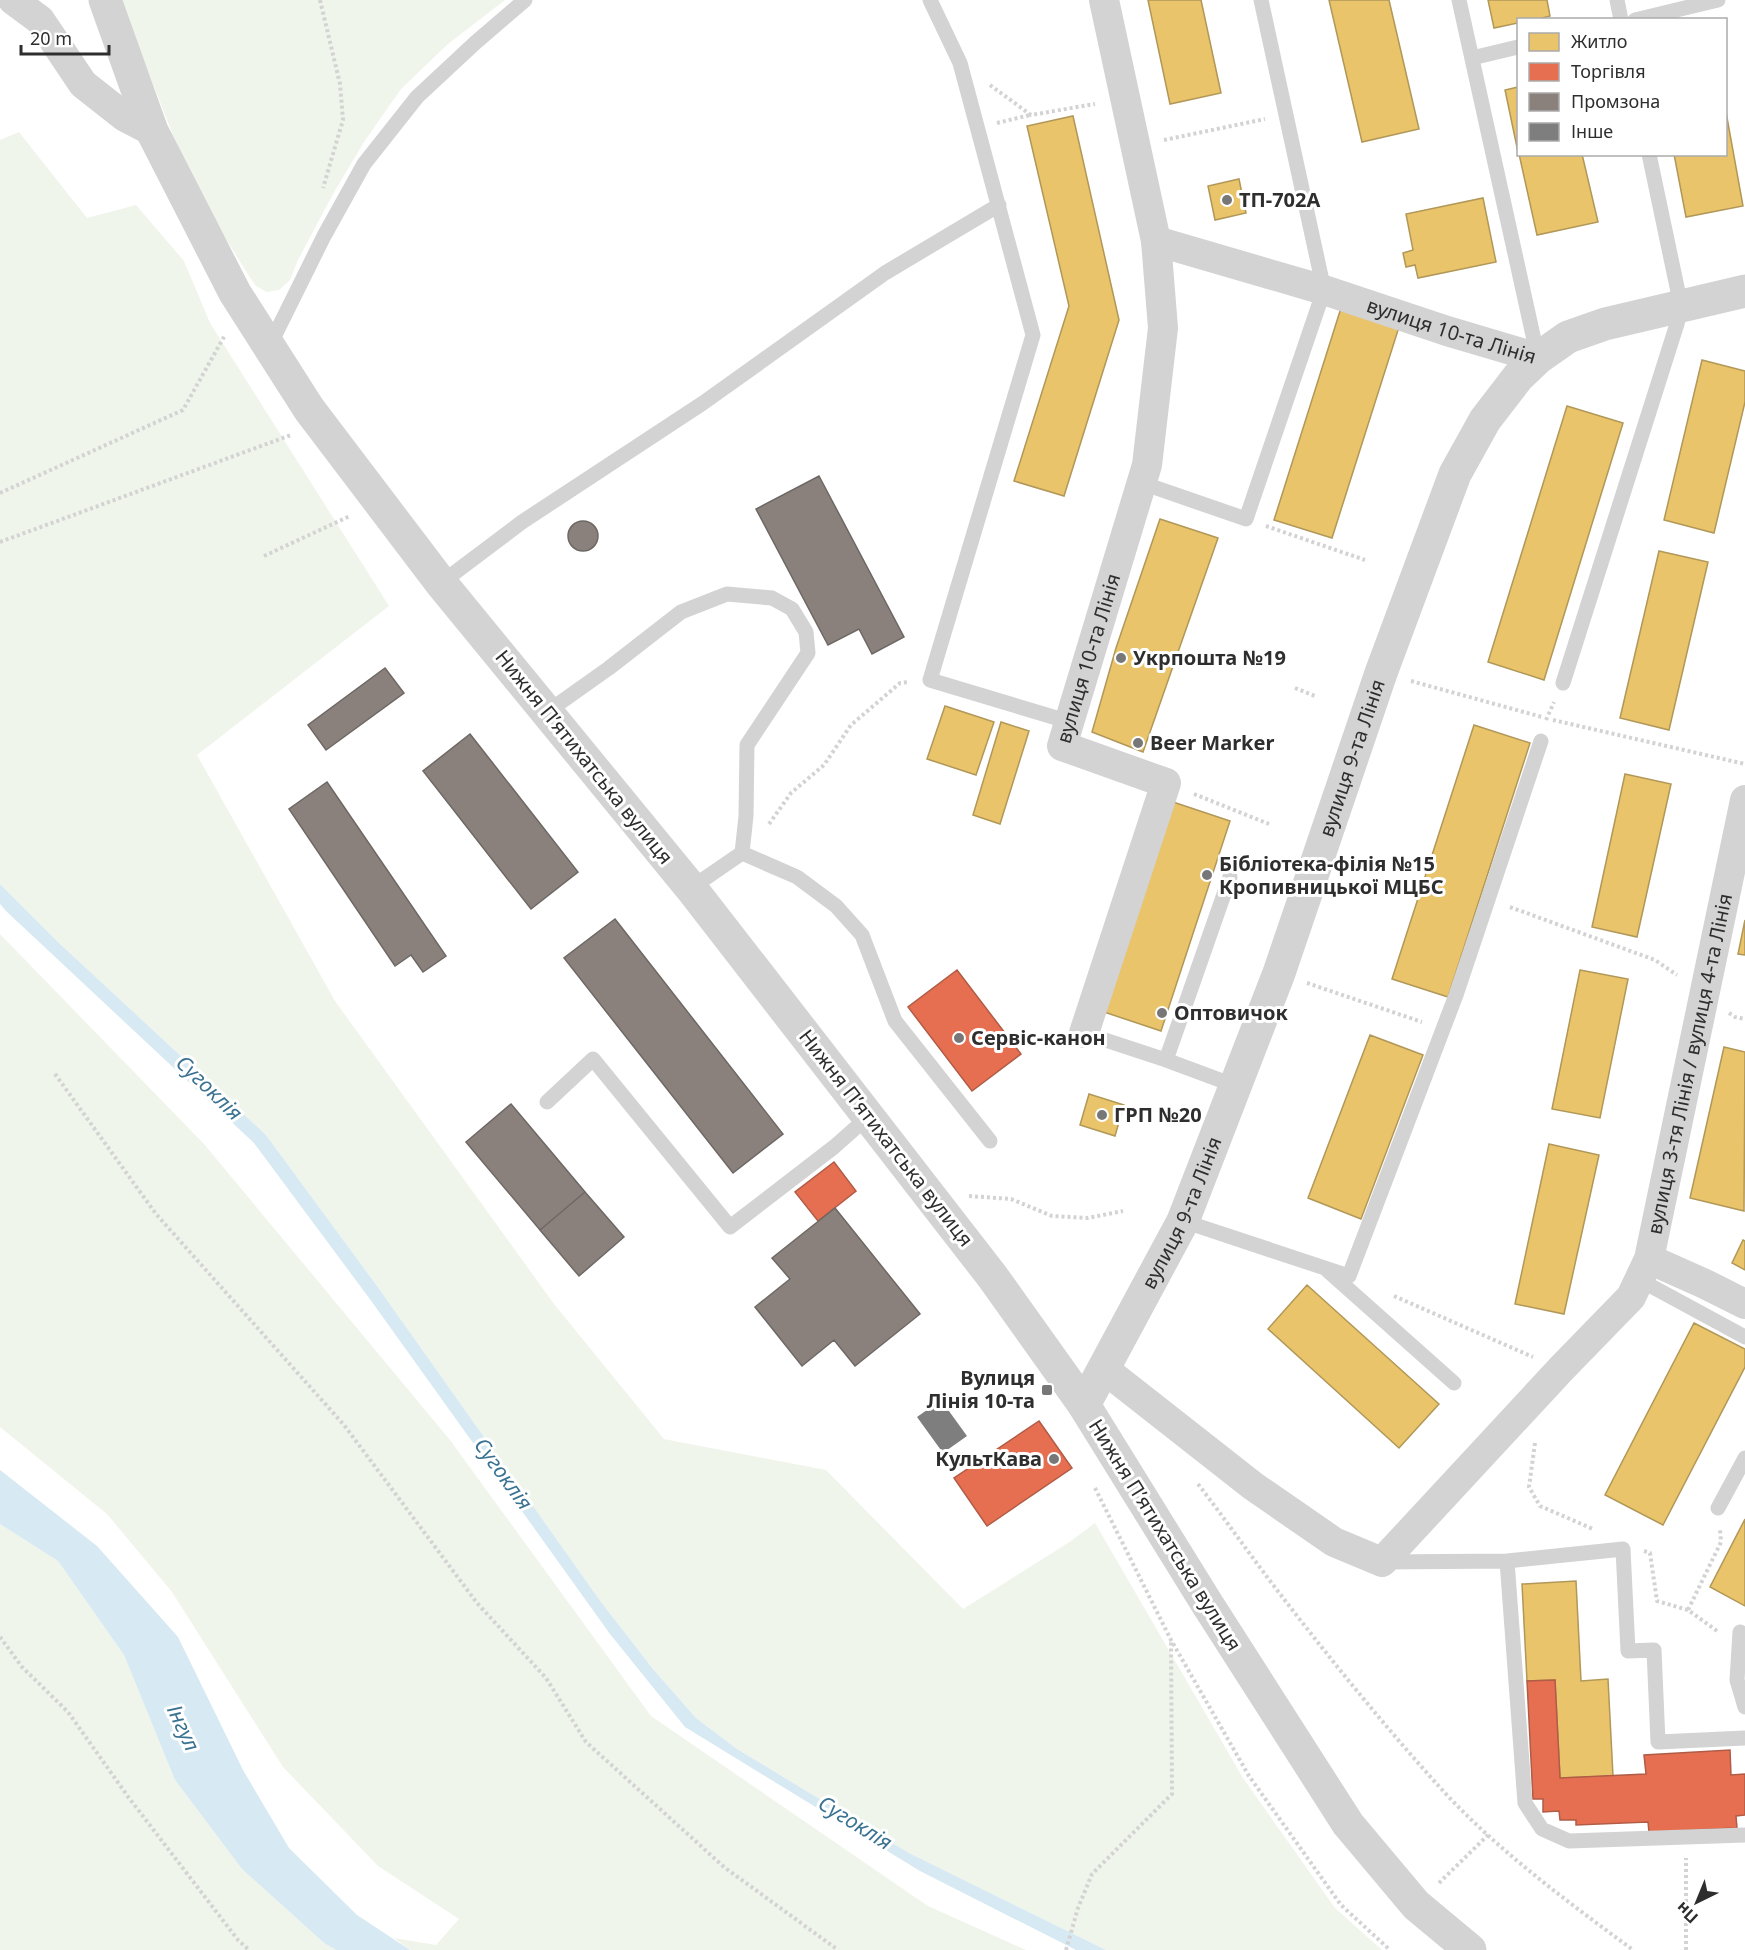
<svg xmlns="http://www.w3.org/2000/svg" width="1745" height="1950" font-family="'Noto Sans',sans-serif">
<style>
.green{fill:#f0f5eb}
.water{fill:#d7e9f2}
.homes{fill:#e9c46a;stroke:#b19758;stroke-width:1.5}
.shops{fill:#e76f51;stroke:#b05c46;stroke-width:1.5}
.industry{fill:#8a817c;stroke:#6e6865;stroke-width:1.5}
.building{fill:#7e7e7e}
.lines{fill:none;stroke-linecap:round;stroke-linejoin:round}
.path{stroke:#d3d3d3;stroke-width:4;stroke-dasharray:3 3;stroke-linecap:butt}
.service{stroke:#d3d3d3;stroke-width:15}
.minor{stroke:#d3d3d3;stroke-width:30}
.tertiary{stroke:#d3d3d3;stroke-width:33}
.poi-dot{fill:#777;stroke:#fff;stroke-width:2}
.labels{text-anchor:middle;stroke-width:6;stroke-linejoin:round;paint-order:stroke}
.poi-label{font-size:20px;font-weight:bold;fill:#2e2e2e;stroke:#fff;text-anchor:start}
.street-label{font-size:20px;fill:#2e2e2e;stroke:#fff}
.water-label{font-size:21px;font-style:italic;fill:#3a7292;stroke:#fff}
</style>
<rect width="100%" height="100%" fill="#fff"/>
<path class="green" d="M120 0H505L448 44 401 89 364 142 333 194 298 260 290 280 279 290 267 292 256 286 249 276 193 186Z
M19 132 87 218 136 205 184 261 210 323 389 606 197 755 335 1001 554 1304 664 1439 826 1470 963 1609 1068 1543 1095 1523 1243 1778 1335 1908 1382 1950H1106L909 1853 737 1749 696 1718 653 1669 601 1602 377 1286 266 1135 59 943 0 884V140Z
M0 934 204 1144 450 1440 651 1716 928 1906 1026 1950H410L394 1938 436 1945 459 1919 378 1866 283 1767 172 1592 107 1514 0 1427Z
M0 1524 58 1561 124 1655 175 1780 242 1869 324 1943 336 1950H0Z"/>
<path class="water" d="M0 884 59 943 266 1135 377 1286 601 1602 653 1669 696 1718 737 1749 909 1853 1106 1950H1076L920 1871 685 1727 610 1634 372 1302 254 1143 6 911 0 904Z
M0 1470 97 1546 178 1637 243 1770 289 1848 357 1915 410 1950H336L324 1943 242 1869 175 1780 124 1655 58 1561 0 1524Z"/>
<path class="homes" d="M1148 0H1201L1221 93 1170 104Z
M1329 0H1389L1419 129 1362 142Z
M1488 0H1547L1550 16 1535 20H1518V23L1494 28Z
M1518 87V152L1505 90Z
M1726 112 1743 206 1686 217 1674 154H1726Z
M1073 116 1119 320 1064 496 1014 481 1069 306 1027 126Z
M1519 154H1582L1598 222 1537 235Z
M1239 179 1246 213 1215 220 1208 186Z
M1483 198 1496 262 1418 278 1415 265 1406 267 1403 253 1413 250 1406 214Z
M1341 308 1399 327 1332 538 1274 520Z
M1702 360 1745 371V402L1714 533 1664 520Z
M1567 406 1623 423 1544 680 1488 662Z
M1160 519 1218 538 1143 752 1092 732 1116 648Z
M1659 551 1708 562 1669 730 1620 718Z
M945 706 994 722 976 775 927 759Z
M1001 722 1029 731 1000 824 973 815Z
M1474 725 1530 743 1448 997 1392 979Z
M1625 774 1671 784 1637 937 1592 927Z
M1173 802 1230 821 1161 1031 1104 1012Z
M1745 920V955L1738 954Z
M1580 970 1628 979 1600 1118 1552 1109Z
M1370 1035 1423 1055 1361 1219 1308 1198Z
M1724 1047 1745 1052 1744 1211 1690 1198Z
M1089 1094 1124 1105 1115 1136 1080 1125Z
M1549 1144 1599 1155 1564 1314 1515 1304Z
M1743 1240 1745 1241V1270L1732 1263Z
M1307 1285 1439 1404 1399 1448 1268 1329Z
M1694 1323 1745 1349V1367L1663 1525 1605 1495Z
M1745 1519V1606L1710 1587Z
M1576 1581 1581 1681 1608 1679 1613 1776 1560 1778 1555 1680 1527 1681 1522 1584Z"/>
<path class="shops" d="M957 970 1021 1054 972 1091 908 1007Z
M834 1162 856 1191 818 1221 795 1192Z
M1039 1421 1072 1468 987 1526 954 1478Z
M1555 1680 1560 1778 1646 1774 1644 1755 1730 1750 1731 1775 1745 1774V1815L1736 1816 1737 1828 1649 1832 1648 1822 1576 1825V1820H1560L1559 1811 1543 1812V1799H1533L1527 1681Z"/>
<path class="industry" d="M819 476 904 637 872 654 859 629 828 645 756 509Z
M568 536a15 15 0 1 1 30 0a15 15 0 1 1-30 0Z
M385 668 404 693 326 750 308 725Z
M470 734 578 872 531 909 423 771Z
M327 782 446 956 423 972 411 955 395 966 289 809Z
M615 919 783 1134 733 1173 564 958Z
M511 1104 585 1192 540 1230 466 1142Z
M585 1192 624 1237 579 1276 540 1230Z
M835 1208 920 1314 855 1366 834 1340 802 1366 755 1307 790 1279 772 1258Z"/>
<path class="building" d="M941 1400 967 1436 943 1453 917 1417Z"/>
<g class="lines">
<path class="path" d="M320 0 340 84 343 120 323 188
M990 85 1031 115 1095 104
M997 123 1030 115
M1164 140 1265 119
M0 493 183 410 225 335
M1266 526 1365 560
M0 542 291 435
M264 556 350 516
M1411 681 1542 717
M1295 688 1315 696
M1546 720 1554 702
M1553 720 1745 764
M1194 794 1269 824
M769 824 791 793 824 765 851 725 900 683 908 682
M1510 907 1655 960 1677 975
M1307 983 1422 1022
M1729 1013 1735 1017 1745 1019
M55 1074 156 1214 344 1425 477 1603 546 1678 586 1742 724 1867 838 1950
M969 1196 1011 1199 1052 1216 1088 1218 1123 1211
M1394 1296 1533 1357
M1535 1443 1529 1487 1540 1506 1593 1529
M1198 1484C1225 1519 1250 1555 1277 1590 1330 1659 1386 1728 1445 1793 1501 1853 1568 1902 1633 1950
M1095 1488 1171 1640 1249 1776 1341 1905 1390 1950
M1644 1551 1650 1553 1657 1601 1688 1610
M1717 1631 1688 1610 1721 1542 1720 1529
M0 1637 22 1667 68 1712 129 1798 238 1940 249 1950
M1439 1883 1488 1835
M1066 1950 1078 1908 1092 1874 1172 1794 1171 1641
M1686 1950V1858"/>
<path class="service" d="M930 0 960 63 1033 335 930 680 1070 722
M1459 0 1538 358
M1617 0 1621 20
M1635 20 1718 0
M1472 58 1518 47
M270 345 324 236 364 164 417 97 475 43 525 0
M1142 483 1246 519 1324 290 1261 0
M441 583 522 522 703 403 885 273 999 205
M1563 683 1677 324 1681 306 1649 154
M547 712 609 668 681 612 727 594 772 598 792 609 806 632 808 653 747 745 746 816 742 853
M691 888 742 853 797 877 836 906 862 935 895 1021 990 1141
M1084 1033 1166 1060 1236 1086
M1166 1060 1230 877
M547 1102 593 1059 730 1227 834 1147 869 1116
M1183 1221 1349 1276 1456 995 1541 741
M1328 1271 1454 1383
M1638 1279 1745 1337
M1718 1508 1745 1458
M1507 1561 1623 1549 1628 1651 1654 1650 1658 1742 1745 1738
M1382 1562 1507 1561 1525 1803 1542 1829 1569 1841 1745 1835
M1745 1635 1740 1632 1737 1680 1745 1707"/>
<g class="minor">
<path d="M13 0 40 20 83 84 125 117 152 131"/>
<path id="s1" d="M1156 241 1324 290 1447 331 1538 358"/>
<path id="s2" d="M1084 1033 1166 783 1062 746 1147 465 1163 328 1156 241 1104 0"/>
<path d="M1649 1259 1705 1284 1745 1304"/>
<path id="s3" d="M1104 1369 1253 1486 1334 1542 1382 1562 1561 1369 1631 1297 1649 1259 1745 800"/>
</g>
<g class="tertiary">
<path d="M105 0 152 131 235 293 309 409 441 583 691 888 992 1276 1084 1405 1206 1602 1348 1824 1416 1905 1470 1950"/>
<path id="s4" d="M1084 1405 1183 1221 1279 973 1381 673 1455 474 1485 420 1518 377 1538 358 1568 337 1605 324 1745 291"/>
</g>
</g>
<g class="poi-dot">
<circle cx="1227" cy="200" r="6"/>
<circle cx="1121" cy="658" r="6"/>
<circle cx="1138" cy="743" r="6"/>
<circle cx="1207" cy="875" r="6"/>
<circle cx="1162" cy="1013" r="6"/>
<circle cx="959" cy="1038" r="6"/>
<circle cx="1102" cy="1115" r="6"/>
<rect x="1041" y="1384" width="12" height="12" rx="3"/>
<circle cx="1054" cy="1459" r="6"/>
</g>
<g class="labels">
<g class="poi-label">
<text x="1239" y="207">ТП-702А</text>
<text x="1133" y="665">Укрпошта №19</text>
<text x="1150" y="750">Beer Marker</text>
<text x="1219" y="871">Бібліотека-філія №15<tspan x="1219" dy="23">Кропивницької МЦБС</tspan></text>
<text x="1174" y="1020">Оптовичок</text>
<text x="971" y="1045">Сервіс-канон</text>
<text x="1114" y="1122">ГРП №20</text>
<text x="1035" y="1385" text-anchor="end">Вулиця<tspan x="1035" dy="23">Лінія 10-та</tspan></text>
<text x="1042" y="1466" text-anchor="end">КультКава</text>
</g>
<g class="street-label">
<text dy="7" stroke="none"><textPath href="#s1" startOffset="309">вулиця 10-та Лінія</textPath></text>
<text dy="7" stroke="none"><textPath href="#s2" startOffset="465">вулиця 10-та Лінія</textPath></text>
<text transform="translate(584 757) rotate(51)" y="7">Нижня Пʼятихатська вулиця</text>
<text dy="7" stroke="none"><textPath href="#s4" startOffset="702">вулиця 9-та Лінія</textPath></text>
<text dy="7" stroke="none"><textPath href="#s3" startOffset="945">вулиця 3-тя Лінія / вулиця 4-та Лінія</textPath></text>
<text transform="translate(886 1138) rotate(52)" y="7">Нижня Пʼятихатська вулиця</text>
<text dy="7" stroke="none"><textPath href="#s4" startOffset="216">вулиця 9-та Лінія</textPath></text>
<text transform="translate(1165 1535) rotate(58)" y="7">Нижня Пʼятихатська вулиця</text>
</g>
<g class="water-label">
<text transform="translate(209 1088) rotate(44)" y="7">Сугоклія</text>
<text transform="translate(503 1474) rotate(54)" y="7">Сугоклія</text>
<text transform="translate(183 1728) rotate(65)" y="7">Інгул</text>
<text transform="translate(855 1823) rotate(32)" y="7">Сугоклія</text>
</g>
</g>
<rect x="1517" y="18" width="210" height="138" fill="#ffffff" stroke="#ababab" stroke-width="1.5"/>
<rect x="1529" y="33" width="30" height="18" fill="#e9c46a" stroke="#ababab" stroke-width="1.5"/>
<text x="1571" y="48" font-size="18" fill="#2e2e2e">Житло</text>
<rect x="1529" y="63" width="30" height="18" fill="#e76f51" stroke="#ababab" stroke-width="1.5"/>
<text x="1571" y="78" font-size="18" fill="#2e2e2e">Торгівля</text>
<rect x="1529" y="93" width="30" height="18" fill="#8a817c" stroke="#ababab" stroke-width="1.5"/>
<text x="1571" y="108" font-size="18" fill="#2e2e2e">Промзона</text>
<rect x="1529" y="123" width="30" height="18" fill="#7e7e7e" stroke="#ababab" stroke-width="1.5"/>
<text x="1571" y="138" font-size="18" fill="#2e2e2e">Інше</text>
<g transform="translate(1697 1902) rotate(223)" stroke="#ffffff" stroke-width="4.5" paint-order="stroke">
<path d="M0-4.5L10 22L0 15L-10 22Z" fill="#2e2e2e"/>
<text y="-9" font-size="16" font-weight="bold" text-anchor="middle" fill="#2e2e2e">Пн</text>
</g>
<path d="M21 45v9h88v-9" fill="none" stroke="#2e2e2e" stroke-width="3"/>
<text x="30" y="45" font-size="18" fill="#2e2e2e" stroke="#ffffff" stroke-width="4.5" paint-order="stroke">20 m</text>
</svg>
